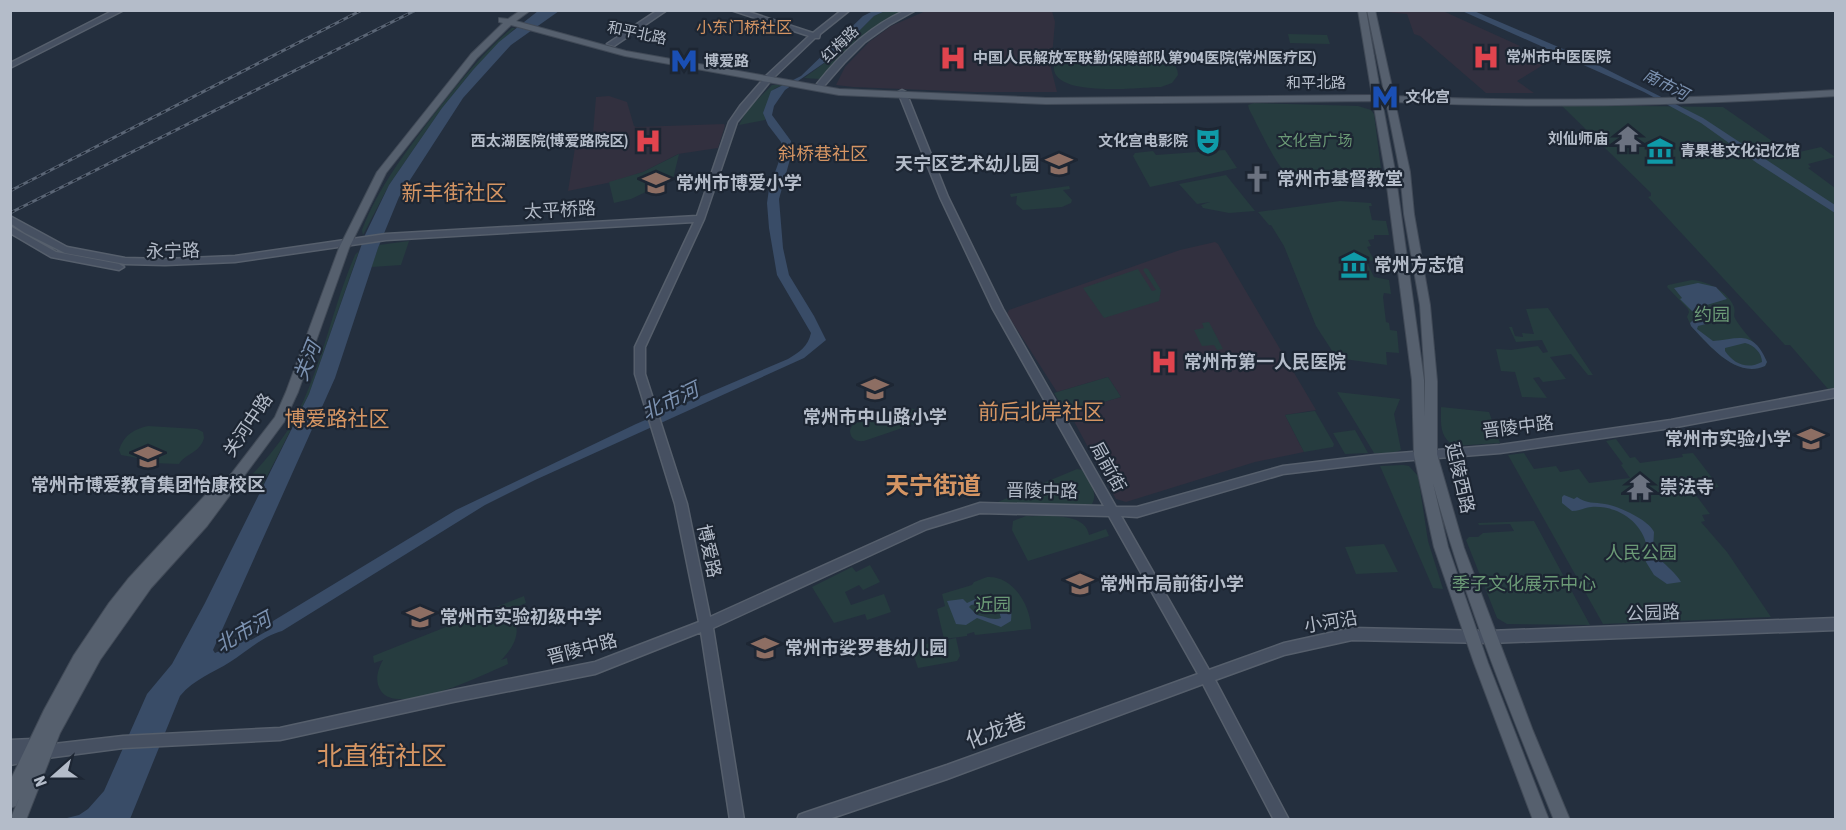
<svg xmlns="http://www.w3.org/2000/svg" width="1846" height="830" font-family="'Asap Condensed','Noto Sans SC',sans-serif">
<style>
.medical{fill:#32303f}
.green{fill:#263c3f}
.water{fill:#394c67;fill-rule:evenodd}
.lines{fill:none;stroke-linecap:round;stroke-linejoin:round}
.secondary-casing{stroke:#565f6c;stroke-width:3}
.primary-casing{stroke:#414a57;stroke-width:2}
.secondary{fill:#465061;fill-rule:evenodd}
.primary{fill:#56606e;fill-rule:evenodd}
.rail-casing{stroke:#5a6575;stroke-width:3}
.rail{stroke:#1d2633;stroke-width:1.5;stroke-dasharray:5;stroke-linecap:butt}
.labels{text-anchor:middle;stroke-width:4.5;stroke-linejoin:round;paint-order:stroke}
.far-street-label{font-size:15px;fill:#b4bcc9;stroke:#1d2633}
.far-poi-label{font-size:15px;font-weight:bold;fill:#b4bcc9;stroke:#1d2633;text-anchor:start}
.far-park-label{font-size:15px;fill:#6b9a76;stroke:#1d2633}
.far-neighbourhood-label{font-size:16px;fill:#d59563;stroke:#1d2633}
.far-water-label{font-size:16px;font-style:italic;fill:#7c92b1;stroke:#1d2633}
.far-quarter-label{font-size:18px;fill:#d59563;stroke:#1d2633}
.poi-label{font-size:18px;font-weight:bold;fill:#b4bcc9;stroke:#1d2633;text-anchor:start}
.street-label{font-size:18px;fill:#b4bcc9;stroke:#1d2633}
.park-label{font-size:18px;fill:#6b9a76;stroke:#1d2633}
.water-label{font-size:20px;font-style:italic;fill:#7c92b1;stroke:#1d2633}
.quarter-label{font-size:21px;fill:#d59563;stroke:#1d2633}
.near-street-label{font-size:21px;fill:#b4bcc9;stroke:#1d2633}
.district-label{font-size:24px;font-weight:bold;fill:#d59563;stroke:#1d2633}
.near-quarter-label{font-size:26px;fill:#d59563;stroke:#1d2633}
</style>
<rect width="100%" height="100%" fill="#242f3e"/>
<path class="medical" d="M928 10 1052 11 1055 22 1051 68 1057 92H974L853 87 836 85 845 67 869 42 891 26Z
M1378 11H1443L1520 46 1511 50 1543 65 1517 81 1534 93H1486L1420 36 1414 34 1407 14Z
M609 96 627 102 634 126 636 127 724 124 725 126 718 148 678 154 643 172 612 182 568 191 577 135 593 133 596 97Z
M1215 242 1218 244 1316 410 1285 415 1304 452 1255 462 1126 502 1116 499 1069 412 1121 397 1108 377 1057 392 1007 314 1009 310 1180 250Z"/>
<path class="green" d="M885 11H907L870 30 820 79 804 78 834 56 874 16Z
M512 28H515L473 70 442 108 389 185 363 235 362 230C378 188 405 153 432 117 457 85 481 54 512 28Z
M1288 34 1327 35 1330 44 1290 43Z
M1067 50H1161C1164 61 1178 61 1178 75L1172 83 1161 87C1141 87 1042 100 1055 61L1067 53Z
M772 85H782L774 89 765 120 739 125 747 110Z
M1254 103 1358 106 1371 110 1374 114 1381 169 1372 172C1353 174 1303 185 1288 175 1276 166 1257 124 1249 109L1248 105Z
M1561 105 1723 107 1791 154 1821 147 1835 157 1808 164 1811 167 1808 168 1835 188V388L1828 389 1790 345H1785L1648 197 1651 196V193Z
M1225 150 1237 168 1150 187 1133 156 1135 153 1153 151 1156 155Z
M679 154 673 179 631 199 614 203 609 182 643 172Z
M1226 175 1255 211 1229 213 1203 208 1201 205 1210 202 1197 204 1179 184Z
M1069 186 1070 189 1063 190 1072 200 1071 203 1062 207 1023 210 1016 204 1017 196 1011 197 1010 194Z
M1340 201 1371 203 1372 206H1369L1372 220 1386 221 1389 235H1374V239L1368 240 1371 246 1367 247 1373 258 1384 260 1366 261 1374 277 1389 280 1391 294 1384 293 1383 297 1386 322 1389 323 1390 330 1397 331 1399 353 1386 352 1387 365 1344 359 1338 360 1316 326 1284 246 1271 225H1269L1258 212Z
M409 241 401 265 371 267 379 245Z
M359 251 309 394 258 494 241 493 240 488C260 466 279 446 294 420 322 368 332 308 355 255Z
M1145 268 1148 269 1161 290 1159 301 1104 318 1083 288 1138 269 1152 291 1156 290 1143 270Z
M1692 280C1707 281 1728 291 1734 307 1736 312 1732 315 1736 320 1745 335 1760 346 1767 362L1765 366C1736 379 1709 345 1691 326L1687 317 1689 312 1688 309 1667 287 1668 285Z
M1548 308 1593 375H1588L1571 354 1550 357 1566 379 1543 382 1539 377 1533 378 1547 398 1522 397 1515 372 1501 371 1496 349 1511 350 1538 346 1543 353 1548 352 1542 340 1516 342 1509 327H1512L1515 336 1523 337 1522 333 1534 334 1526 309Z
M1209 322 1223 349 1217 350 1214 345 1202 346 1194 330 1204 328 1202 323Z
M1108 377 1121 397 1066 413 1054 393Z
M1337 392 1400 399 1394 414 1401 450 1393 453H1374Z
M1441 407 1489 412 1500 443 1454 446C1439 436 1441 424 1441 407Z
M904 408C913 407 919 410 919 420L917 423 864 441C855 442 850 438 850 430L853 424Z
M1315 411 1334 444 1333 447 1304 452 1285 415Z
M148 426 197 429 203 432 204 438C200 453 186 453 179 464L153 463 154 461 121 455 119 450C124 435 134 429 148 426Z
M1355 430 1368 453 1345 454 1333 433Z
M1616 439 1630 458 1635 457 1640 463 1683 457 1682 454 1693 453 1719 487 1692 490 1710 514 1702 515 1705 521 1701 522 1727 552 1771 617 1603 624 1508 455 1524 453 1534 469 1556 466 1560 472 1579 469 1589 483 1630 478 1621 465 1623 464 1606 441Z
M1403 465 1409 466 1418 476 1428 541 1443 589 1433 588 1380 466Z
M1077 469 1082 470C1088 480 1099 492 1092 504L995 506 993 504Z
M1026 516C1045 517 1085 511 1089 535L1106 529 1109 536 1028 561 1012 530 1013 521Z
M1534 521 1590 625 1507 624 1497 618 1466 540 1469 537H1478L1483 533 1514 531 1510 524 1479 525 1478 523Z
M1384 544 1398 572 1356 574 1345 547Z
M870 565 880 582 863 590 859 585 845 592 851 605 884 594 891 612 867 620 865 614 834 623 812 587 852 567 856 572Z
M987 577C1013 575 1031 606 1031 629L975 635 974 632 967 634V636L944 639 937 609 945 606 942 594 972 585 974 582Z
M524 596 526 603 505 612C526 624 515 647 501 660L507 658 508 664C485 674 398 717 381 691 374 681 378 669 383 660L374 663 373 656Z
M956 638 960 656 957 661 918 668 911 647Z"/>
<path class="water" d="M538 11H559L511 45 463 98 399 197 378 248 335 378 213 650 215 653 245 639 251 640 267 631 273 621 456 510 636 424 788 359C799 352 808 347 811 333L777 275 769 228 767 203 769 189 783 150 781 142 768 125 763 113 771 91 801 76 863 16 873 11H885L874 16 834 56 785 90 774 106 772 115 791 141 792 152 779 199 783 248 789 275 814 316 826 340 804 358 535 480 485 505 282 631C261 637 248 651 230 662 213 673 194 679 180 696L130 819 59 820 79 815 88 809 104 791 147 694 172 664 205 603 309 394 365 235 389 185 442 108 473 70 499 42Z
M1462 11H1474L1584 58 1703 118 1835 205V213L1757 163 1701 123 1644 92Z
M1698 283 1716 287 1727 299 1700 307 1698 312 1706 324 1698 326 1697 329 1713 341C1739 339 1753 329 1767 362L1765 366C1736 379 1709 345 1691 326L1690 323 1695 318 1694 313 1680 299 1682 298 1674 288ZM1745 343C1754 345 1762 353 1762 362 1747 370 1734 364 1725 351V348Z
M1564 495 1574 499 1577 497C1587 504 1594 502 1605 504 1618 506 1649 520 1654 532L1653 549 1647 547C1642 521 1617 505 1591 507 1584 508 1579 511 1572 511L1562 503V497Z
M1647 550C1653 552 1679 576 1681 582L1667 584 1654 575 1646 562Z
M980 597 982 600C999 600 1014 593 1011 621L1001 627 977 618 966 625 956 624 947 601 963 599 967 603ZM983 603 998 608 1001 618C993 621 984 616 977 615L969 607 971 605Z"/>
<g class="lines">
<defs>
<path id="secondary" d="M114 10H124L10 68V63Z
M658 10H667L614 46 607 44Z
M731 10H743L813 33 842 10H850L820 34 819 38H815L772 79 737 122 704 219 645 347V374L687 504 710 617 920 522 980 503 1104 506 993 309 940 197 898 92 902 90 906 92 948 197 1003 309 1116 507H1137L1283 466 1375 455 1500 445 1671 420 1836 389V397L1671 428 1500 453 1375 463 1283 474 1137 517 1121 516 1209 670 1284 643 1352 628 1489 631 1836 618V630L1489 643 1352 640 1284 655 1215 680 1289 820H1274L1203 684 947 779 826 820H797L799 815 804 813 947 765 1198 674 1109 516 980 513 927 529 713 628 744 820H730L701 632 595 674 453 702 280 740 123 748 47 758 10 765V740L33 739 45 745 123 736 280 728 453 690 595 662 699 622 675 504 635 374V347L694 222 386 240 235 262 165 265 125 264 65 253 25 233 10 223V216L67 247 125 258 165 259 235 256 386 234 697 216 729 122 740 106 767 75 809 36Z
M906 10H916L889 25 865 42 844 63 824 86H818L817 84C841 53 870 26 906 10Z
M10 226 56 252 119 264 124 267 119 270 51 257 10 233Z"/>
<path id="primary" d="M521 10H531L516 21 626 51 839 89 1046 98 1372 95 1358 10H1366L1381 96H1385L1367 10H1375L1394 96C1541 103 1689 99 1836 90V96C1689 105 1541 109 1395 102L1410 172 1414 214 1430 305 1437 381V454L1464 548 1533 731 1570 820H1554C1509 709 1464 598 1433 483L1448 547 1488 663 1549 820H1533L1474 663 1434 547 1414 455 1412 380 1385 171 1373 101 1046 104 839 95 625 56 511 25 477 58 386 173 349 248 298 392 284 422 207 526 151 588 100 660 60 733 26 820H10L20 796 16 806 10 808V781L44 710 74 655 109 603 128 579 209 491H218L275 417 286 392 339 248 377 172 471 54 503 23 499 22V18L508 19ZM1382 101H1386L1400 172 1404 214 1420 305 1425 381V417L1424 380 1395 171Z"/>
</defs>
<use href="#secondary" class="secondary-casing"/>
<use href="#primary" class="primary-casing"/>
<use href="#secondary" class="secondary"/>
<use href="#primary" class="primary"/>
<defs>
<path id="rail" d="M10 191 362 10
M10 213 416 10"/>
</defs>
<use href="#rail" class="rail-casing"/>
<use href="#rail" class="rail"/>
</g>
<defs>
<symbol id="hospital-bare" viewBox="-9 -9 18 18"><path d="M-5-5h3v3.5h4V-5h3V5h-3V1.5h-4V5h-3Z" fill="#e0444e" stroke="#1d2633" stroke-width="2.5" paint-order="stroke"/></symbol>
<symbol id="metro-bare" viewBox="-9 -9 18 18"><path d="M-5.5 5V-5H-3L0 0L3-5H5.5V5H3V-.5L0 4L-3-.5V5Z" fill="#1a4fb4" stroke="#1d2633" stroke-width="2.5" paint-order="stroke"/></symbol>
<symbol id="temple-bare" viewBox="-9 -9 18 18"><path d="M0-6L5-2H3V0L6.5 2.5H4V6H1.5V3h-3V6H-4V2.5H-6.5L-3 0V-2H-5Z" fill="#6b7280" stroke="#1d2633" stroke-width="2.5" paint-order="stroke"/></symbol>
<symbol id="theatre-bare" viewBox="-9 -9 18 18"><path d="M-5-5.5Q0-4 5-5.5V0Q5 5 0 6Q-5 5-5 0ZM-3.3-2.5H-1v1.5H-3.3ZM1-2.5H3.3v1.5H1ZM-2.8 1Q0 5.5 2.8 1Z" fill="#0f9aa8" stroke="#1d2633" stroke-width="2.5" paint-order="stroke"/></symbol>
<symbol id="museum-bare" viewBox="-9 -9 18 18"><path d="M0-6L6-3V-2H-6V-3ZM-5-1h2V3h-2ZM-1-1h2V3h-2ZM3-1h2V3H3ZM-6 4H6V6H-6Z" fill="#0f9aa8" stroke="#1d2633" stroke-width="2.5" paint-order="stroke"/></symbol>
<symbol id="school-bare" viewBox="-9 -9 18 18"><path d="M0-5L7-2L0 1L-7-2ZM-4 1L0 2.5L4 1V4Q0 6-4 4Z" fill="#8d6e63" stroke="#1d2633" stroke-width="2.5" paint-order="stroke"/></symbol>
<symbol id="church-bare" viewBox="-9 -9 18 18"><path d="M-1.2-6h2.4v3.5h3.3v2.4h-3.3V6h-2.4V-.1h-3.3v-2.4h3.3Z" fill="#6b7280" stroke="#1d2633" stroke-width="2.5" paint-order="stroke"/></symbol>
</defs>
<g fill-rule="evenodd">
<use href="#hospital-bare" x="1467" y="38" width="38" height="38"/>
<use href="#hospital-bare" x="934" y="39" width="38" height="38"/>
<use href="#metro-bare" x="665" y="42" width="38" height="38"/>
<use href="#metro-bare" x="1366" y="78" width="38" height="38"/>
<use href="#temple-bare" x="1609" y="120" width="38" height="38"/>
<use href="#hospital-bare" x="629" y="122" width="38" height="38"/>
<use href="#theatre-bare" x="1189" y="122" width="38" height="38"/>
<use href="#museum-bare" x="1641" y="132" width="38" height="38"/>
<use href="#school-bare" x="1040" y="145" width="38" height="38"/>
<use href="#church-bare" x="1238" y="160" width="38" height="38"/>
<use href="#school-bare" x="637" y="164" width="38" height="38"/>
<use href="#museum-bare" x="1335" y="246" width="38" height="38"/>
<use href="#hospital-bare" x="1145" y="343" width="38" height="38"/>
<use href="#school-bare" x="856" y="370" width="38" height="38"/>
<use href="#school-bare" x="1792" y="420" width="38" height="38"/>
<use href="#school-bare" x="129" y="438" width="38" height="38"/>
<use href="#temple-bare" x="1621" y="468" width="38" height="38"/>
<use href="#school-bare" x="1061" y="565" width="38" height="38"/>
<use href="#school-bare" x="401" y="598" width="38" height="38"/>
<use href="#school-bare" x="746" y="629" width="38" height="38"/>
</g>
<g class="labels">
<g class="far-street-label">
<text transform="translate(637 33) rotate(12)" y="5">和平北路</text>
<text transform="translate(840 44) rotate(-44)" y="5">红梅路</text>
<text x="1316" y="88">和平北路</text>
</g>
<g class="far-poi-label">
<text x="1506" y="62">常州市中医医院</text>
<text x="973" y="63">中国人民解放军联勤保障部队第904医院(常州医疗区)</text>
<text x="704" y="66">博爱路</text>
<text x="1405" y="102">文化宫</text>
<text x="1608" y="144" text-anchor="end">刘仙师庙</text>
<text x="628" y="146" text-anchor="end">西太湖医院(博爱路院区)</text>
<text x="1188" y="146" text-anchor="end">文化宫电影院</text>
<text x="1680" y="156">青果巷文化记忆馆</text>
</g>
<g class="far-park-label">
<text x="1315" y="146">文化宫广场</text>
</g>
<g class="far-neighbourhood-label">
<text x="744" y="33">小东门桥社区</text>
</g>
<g class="far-water-label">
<text transform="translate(1666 84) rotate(27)" y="6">南市河</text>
</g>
<g class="far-quarter-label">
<text x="823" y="160">斜桥巷社区</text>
</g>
<g class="poi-label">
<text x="1039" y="170" text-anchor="end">天宁区艺术幼儿园</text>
<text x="1277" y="185">常州市基督教堂</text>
<text x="676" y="189">常州市博爱小学</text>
<text x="1374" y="271">常州方志馆</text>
<text x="1184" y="368">常州市第一人民医院</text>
<text x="875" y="423" text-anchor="middle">常州市中山路小学</text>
<text x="1791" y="445" text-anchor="end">常州市实验小学</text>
<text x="148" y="491" text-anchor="middle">常州市博爱教育集团怡康校区</text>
<text x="1660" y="493">崇法寺</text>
<text x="1100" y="590">常州市局前街小学</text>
<text x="440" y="623">常州市实验初级中学</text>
<text x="785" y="654">常州市娑罗巷幼儿园</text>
</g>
<g class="street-label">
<text transform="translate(560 210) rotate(-3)" y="6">太平桥路</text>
<text transform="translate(173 251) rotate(-1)" y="6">永宁路</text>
<text transform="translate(248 425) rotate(-56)" y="6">关河中路</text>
<text transform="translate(1518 427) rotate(-7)" y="6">晋陵中路</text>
<text transform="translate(1108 467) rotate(61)" y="6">局前街</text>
<text transform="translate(1460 478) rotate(77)" y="6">延陵西路</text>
<text transform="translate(1042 491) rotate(1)" y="6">晋陵中路</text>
<text transform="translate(709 551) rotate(78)" y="6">博爱路</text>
<text transform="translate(1653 613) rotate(-2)" y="6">公园路</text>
<text transform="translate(1331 622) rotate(-9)" y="6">小河沿</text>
<text transform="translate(582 649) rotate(-15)" y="6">晋陵中路</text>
</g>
<g class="park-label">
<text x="1712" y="321">约园</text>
<text x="1641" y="559">人民公园</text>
<text x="1524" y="590">季子文化展示中心</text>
<text x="993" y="611">近园</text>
</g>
<g class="water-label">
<text transform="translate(307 361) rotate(-68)" y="7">关河</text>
<text transform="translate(670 401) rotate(-25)" y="7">北市河</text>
<text transform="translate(243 632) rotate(-29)" y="7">北市河</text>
</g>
<g class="quarter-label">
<text x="454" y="200">新丰街社区</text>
<text x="1041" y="419">前后北岸社区</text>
<text x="337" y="426">博爱路社区</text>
</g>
<g class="near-street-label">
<text transform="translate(996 731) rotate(-21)" y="7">化龙巷</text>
</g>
<g class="district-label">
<text x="933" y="494">天宁街道</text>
</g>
<g class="near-quarter-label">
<text x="382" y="765">北直街社区</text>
</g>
</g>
<rect width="1846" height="830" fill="none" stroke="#b4bcc9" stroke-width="24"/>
<g transform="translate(54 776) rotate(249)" stroke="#1d2633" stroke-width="4.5" paint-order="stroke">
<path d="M0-4.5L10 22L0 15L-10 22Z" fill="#b4bcc9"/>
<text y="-9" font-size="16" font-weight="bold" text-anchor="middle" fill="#b4bcc9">N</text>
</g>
</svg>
